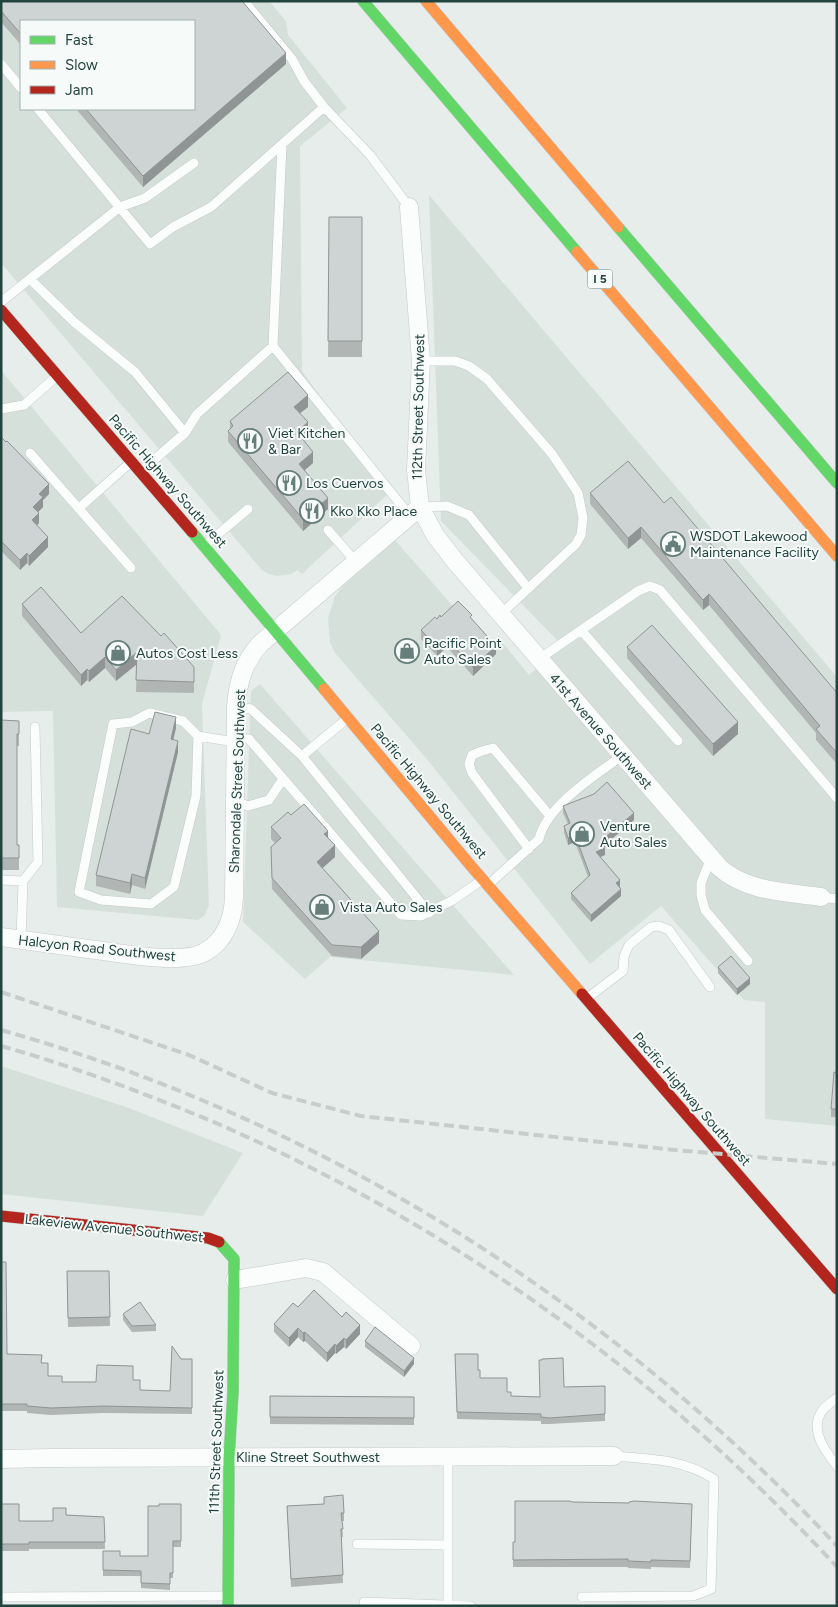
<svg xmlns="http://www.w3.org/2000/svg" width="838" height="1607" font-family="Figtree,sans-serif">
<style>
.built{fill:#d5e0db;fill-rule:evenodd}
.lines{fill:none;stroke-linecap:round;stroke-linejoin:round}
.lane-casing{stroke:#c4cac8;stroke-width:10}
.street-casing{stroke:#c4cac8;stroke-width:19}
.fast-casing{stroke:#c2cbc9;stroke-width:12}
.slow-casing{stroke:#c2cbc9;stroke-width:12}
.jam-casing{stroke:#c2cbc9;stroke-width:12}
.lane{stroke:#fbfcfc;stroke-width:9}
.street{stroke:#fbfcfc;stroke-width:18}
.fast{stroke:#63d668;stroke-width:11}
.slow{stroke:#ff974d;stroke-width:11}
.jam{stroke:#b3261e;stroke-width:11}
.rail{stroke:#c8cdcc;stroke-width:4;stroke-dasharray:10 5;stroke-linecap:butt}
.wall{fill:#b1b6b5}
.shaded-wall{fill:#909494}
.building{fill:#ced4d3;stroke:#909494}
.labels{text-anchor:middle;stroke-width:4;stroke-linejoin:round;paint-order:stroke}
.shield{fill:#f6fbf9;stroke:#627b77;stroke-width:1}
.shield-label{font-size:12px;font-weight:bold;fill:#22443f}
.street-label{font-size:14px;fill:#22443f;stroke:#f6fbf9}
.poi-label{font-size:14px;fill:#22443f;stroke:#f6fbf9;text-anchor:start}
</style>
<rect width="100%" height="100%" fill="#e7edeb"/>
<path class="built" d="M1 1H269L286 21 288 35 347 108 300 146 302 371 390 492 302 574 297 570 291 574 277 576 269 574 262 570 1 263ZM21 21H194V109H21Z
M429 195 837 677V1126L765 1119V1002L744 1000 661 906 590 964 426 758 335 653 330 642 328 618 335 596 342 587 395 540 493 652 503 643 529 675 563 646 441 521Z
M1 370 221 635 202 704 209 905 205 915 198 920 57 907 53 711 1 712Z
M260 684 514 975 330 957 305 979 243 922 251 691Z
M1 1066 129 1108 243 1153 203 1216 1 1194Z"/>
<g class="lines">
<defs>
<path id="lane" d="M244 1 292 59 304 81 324 107 370 155 409 207
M1 64 21 88
M38 109 150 244 173 227 211 207 324 107
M30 279 74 322 135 372 185 433
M1 302 120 207 145 198 194 163
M273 346 410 516
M421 361H455L469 366 487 379 552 454 578 493 583 518 581 535 576 544 501 614
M1 409 24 405 57 376
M30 453 131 568
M140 472 185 433 197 414 273 346 282 145
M420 507 447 506 469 515 528 588
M79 508 131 462
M328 530 356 562
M204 546 248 509
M581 630 678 741
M539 659 638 591 650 586 660 590 837 798
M236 706 251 709 302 756 348 718
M198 736 196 796 174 887 151 904 101 900 79 892 113 724 132 722 149 713 183 721 198 736 235 742
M235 738 249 739 401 915 421 916 453 900 482 880
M302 756 429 913
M235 801 248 806 269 800 283 779
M529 849 472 773 469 764 472 755 482 751 493 748 550 816
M711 858 701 883V895L705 910 748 961
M1 880 23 881 21 940
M23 881 38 862 35 727
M488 885 539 839C547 805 596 775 623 755
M821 897 837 899
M586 999 623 971 624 956 629 945 651 927 659 926 669 930 710 987
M837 1398C832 1402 825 1406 822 1411 809 1430 825 1451 837 1466
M448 1457V1606
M357 1544 448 1545
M1 1597 226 1596
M582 1597 693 1596 711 1589 714 1479C682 1459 651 1459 614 1456
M364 1602 471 1606"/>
<path id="street" d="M420 507 435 535 455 561 719 867C746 892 787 892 821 897
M1 937C30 941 59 945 88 949 116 952 181 966 205 952 225 941 233 919 234 898L236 706C238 681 244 662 260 644L420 507 416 470 421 361 409 207
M235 1280 306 1268 323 1272 411 1346
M1 1459 50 1458 614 1456"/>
<path id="fast" d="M363 1 577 252
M618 227 837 483
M192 532 324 689
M219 1242 234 1259 233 1392 229 1458 228 1606"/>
<path id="slow" d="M426 1 618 227
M577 252 837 556
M324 689 471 866 582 994"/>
<path id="jam" d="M1 310 192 532
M582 994 837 1289
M1 1216 208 1238 219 1242"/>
</defs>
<use href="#lane" class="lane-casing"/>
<use href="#street" class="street-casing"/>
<use href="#fast" class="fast-casing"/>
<use href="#slow" class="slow-casing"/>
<use href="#jam" class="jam-casing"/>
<use href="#lane" class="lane"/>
<use href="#street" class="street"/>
<use href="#fast" class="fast"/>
<use href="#slow" class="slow"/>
<use href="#jam" class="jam"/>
<path class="rail" d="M1 992 189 1055 272 1093 361 1116 675 1150 837 1164
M1 1030C324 1121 609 1302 837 1546
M1 1046C72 1066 141 1092 209 1120 452 1225 657 1373 837 1567"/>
</g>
<path class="wall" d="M1 1 286 64 143 187 76 109H194L21 21V45L1 22Z
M329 217H362V357H328Z
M308 407 300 413 308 434 302 438 313 463 305 470 328 509 303 531 228 442V431L230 429V421Z
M1 437 49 494 43 500V507L38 512 39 523 37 525 48 547 29 566 27 563 20 570 1 551Z
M590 493 664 503 837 693V764L816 740V733L709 605 703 610 641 538 628 549 590 504Z
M22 604 81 633 161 636 194 667V693L136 692 137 664 116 681 105 668 89 682 87 680 81 686 22 616Z
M441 617 472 619 496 654 473 676 447 647 437 656 421 639V630L437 619Z
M627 647 738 734 713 756 627 658Z
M1 720 19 721V746H17V845H19V870H1Z
M176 728 173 739 178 752 145 889 132 885 130 894 96 886V875L149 734Z
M563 806 634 820 604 846 605 855 600 857 620 886 621 896 591 922 571 899V893L588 877 575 842 568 845 564 833V826L568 824 563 813Z
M291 815 328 837 335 857 322 868 379 943 361 959 332 956 272 889 271 847 275 843 271 839V827Z
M718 967 750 984 737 995 718 973Z
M837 1073V1117H831V1109Z
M1 1262 7 1354 42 1363 48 1376 62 1382H96L133 1380 140 1390 192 1408V1414L104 1413 51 1415 27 1413V1411H1Z
M67 1271H109L110 1326 68 1327Z
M298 1307 360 1334 346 1349 344 1347 336 1354 335 1353 327 1362 305 1341 303 1342 298 1337 289 1347 274 1332V1324Z
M123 1314 156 1325V1331L132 1332 123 1320Z
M365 1341 414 1364 404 1377 365 1347Z
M455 1354 478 1370 480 1378 507 1392 511 1396 540 1397 564 1387 605 1386V1421L549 1424H541V1421L457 1419Z
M270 1396 414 1397V1425L270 1424Z
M324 1497 344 1513V1521H342L343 1537H341L343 1583 291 1587 287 1506 324 1504Z
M573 1502 692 1504 690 1568 651 1567V1569L628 1568V1567H513V1542H515Z
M1 1504 19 1521H53L66 1515 104 1517 105 1549H29V1551H1Z
M181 1504V1547H173V1578H170V1590L141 1588V1576H103V1551L120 1556H148L159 1506Z"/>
<path class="shaded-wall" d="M286 53V64L143 187V176Z
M308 395V407L294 418V407Z
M308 422V434L297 443V432Z
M313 452V463L299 475V464Z
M49 484V494L43 500V507L33 517V507L39 494Z
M328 498V509L303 531V519Z
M39 513V523L32 530V520Z
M641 527V538L628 549V538Z
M48 537V547L29 566V556Z
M27 553V563L20 570V560Z
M709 594V605L703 610V600Z
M447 639V647L437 656V647Z
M496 646V654L473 676V667Z
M137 652V664L116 681V670Z
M105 657V668L89 682V671Z
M87 669V680L81 686V675Z
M176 717V728L171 750V739Z
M738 722V734L713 756V744Z
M178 741V752L145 889V878Z
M634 813V820L602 847V840Z
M328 831V842L324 834Z
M575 835V842L568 845V838Z
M335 845V857L317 873V862Z
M605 848V855L596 859V852Z
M132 874V885L130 894V883Z
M620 880V886L616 890V883Z
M621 889V896L591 922V915Z
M379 931V943L361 959V947Z
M750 978V984L737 995V989Z
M360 1325V1334L346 1349V1340Z
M298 1328V1337L289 1347V1338Z
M305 1332V1341L303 1342V1333Z
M344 1338V1347L336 1354V1346Z
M335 1344V1353L327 1362V1353Z
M414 1358V1364L404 1377V1371Z"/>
<path class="building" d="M1 1H242L286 53 143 176 86 109H194V21H21V34L1 11Z
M329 217H362V341H328Z
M288 372 308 395 294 407 308 422 297 432 313 452 299 464 328 498 303 519 228 431 233 426 230 421Z
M1 437 6 442 7 441 49 484 39 494 43 497 33 507 39 513 32 520 48 537 29 556 27 553 20 560 1 541Z
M628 461 664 503 671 497 837 693V753L816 729 820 726 709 594 703 600 641 527 628 538 590 493Z
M41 587 81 633 122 596 161 636 164 633 194 667V682L136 680 137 652 116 670 105 657 89 671 87 669 81 675 22 604Z
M458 601 472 615 470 617 496 646 473 667 447 639 437 647 421 630 435 617 437 619 440 615 441 617Z
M652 625 738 722 713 744 627 647Z
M155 712 176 717 171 739 178 741 145 878 132 874 130 883 96 875 131 729 149 734Z
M1 720 19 721V734H17V845H19V858H1Z
M607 782 634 813 602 840 605 848 596 852 620 880 616 883 621 889 591 915 571 893 590 875 575 835 568 838 564 826 570 823 563 806 594 794Z
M304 804 328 831 324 834 335 845 317 862 379 931 361 947 332 945 272 878 271 847 281 838 271 827 288 812 291 815Z
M731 956 750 978 737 989 718 967Z
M834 1072 837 1073V1109H831Z
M1 1262H6L7 1354 42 1355 41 1363H48V1376H62V1382H96L97 1365 133 1366V1380H140V1390L170 1391 172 1346 181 1359H192V1408L104 1406 51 1408 27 1406V1404H1Z
M67 1271H109L110 1317 68 1318Z
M314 1290 342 1317 346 1312 360 1325 346 1340 344 1338 336 1346 335 1344 327 1353 305 1332 303 1333 298 1328 289 1338 274 1324 293 1303 298 1307Z
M140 1302 156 1325 132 1326 123 1314Z
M375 1327 414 1358 404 1371 365 1341Z
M455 1354H478V1370H480V1378H507V1392H511V1396L540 1397 539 1360H542V1359L563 1358 564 1387 605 1386V1414L549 1418 541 1417V1414L457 1412Z
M270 1396 414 1397V1418L270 1417Z
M343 1495 344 1513H341L343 1529H341L343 1575 291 1579 287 1506 324 1504V1497Z
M515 1501H569L573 1502 629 1503V1502L634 1501 692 1504 690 1561 651 1560V1562L628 1561V1559L513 1560V1542H515Z
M1 1504H19V1521H53V1508H66V1515L104 1517 105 1542H29V1544H1Z
M159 1504H181V1541H173V1573H170V1584L141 1583V1571L103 1570V1551H120V1556H148V1506H159Z"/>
<defs>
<symbol id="restaurant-ring" viewBox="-11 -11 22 22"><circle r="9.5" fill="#f6fbf9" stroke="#677f7b" stroke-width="1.5"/><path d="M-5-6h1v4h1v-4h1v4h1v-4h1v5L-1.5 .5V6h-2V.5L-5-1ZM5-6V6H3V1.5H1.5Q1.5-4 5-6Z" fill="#677f7b"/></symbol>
<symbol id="civic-ring" viewBox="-11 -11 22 22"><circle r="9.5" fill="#f6fbf9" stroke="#677f7b" stroke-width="1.5"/><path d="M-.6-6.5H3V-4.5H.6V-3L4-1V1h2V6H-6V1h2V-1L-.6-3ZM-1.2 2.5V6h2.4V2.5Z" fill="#677f7b"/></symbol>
<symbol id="shop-ring" viewBox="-11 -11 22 22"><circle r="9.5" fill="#f6fbf9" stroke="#677f7b" stroke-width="1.5"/><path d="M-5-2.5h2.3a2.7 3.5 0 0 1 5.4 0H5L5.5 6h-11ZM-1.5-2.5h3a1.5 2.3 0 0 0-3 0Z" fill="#677f7b"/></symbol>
</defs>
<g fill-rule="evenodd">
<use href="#restaurant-ring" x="236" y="427" width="28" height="28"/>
<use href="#restaurant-ring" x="275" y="469" width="28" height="28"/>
<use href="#restaurant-ring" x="298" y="497" width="28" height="28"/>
<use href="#civic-ring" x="659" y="530" width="28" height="28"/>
<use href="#shop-ring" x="393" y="637" width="28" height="28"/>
<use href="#shop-ring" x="104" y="639" width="28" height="28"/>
<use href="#shop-ring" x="568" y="820" width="28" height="28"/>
<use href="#shop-ring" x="308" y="893" width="28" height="28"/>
</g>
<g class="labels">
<rect class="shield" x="587.5" y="269.5" width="25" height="19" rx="4"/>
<g class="shield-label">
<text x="600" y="283">I 5</text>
</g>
<g class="street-label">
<text transform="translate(418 407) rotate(-89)" y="5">112th Street Southwest</text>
<text transform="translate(168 481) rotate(49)" y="5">Pacific Highway Southwest</text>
<text transform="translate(601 731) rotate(49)" y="5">41st Avenue Southwest</text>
<text transform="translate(237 781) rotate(-88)" y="5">Sharondale Street Southwest</text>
<text transform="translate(429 791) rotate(50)" y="5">Pacific Highway Southwest</text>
<text transform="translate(97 948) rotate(6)" y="5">Halcyon Road Southwest</text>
<text transform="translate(692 1099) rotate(49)" y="5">Pacific Highway Southwest</text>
<text transform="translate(114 1228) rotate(6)" y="5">Lakeview Avenue Southwest</text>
<text transform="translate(216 1442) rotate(-88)" y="5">111th Street Southwest</text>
<text x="308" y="1462">Kline Street Southwest</text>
</g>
<g class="poi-label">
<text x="268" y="438">Viet Kitchen<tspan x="268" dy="16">&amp; Bar</tspan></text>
<text x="306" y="488">Los Cuervos</text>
<text x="330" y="516">Kko Kko Place</text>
<text x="690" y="541">WSDOT Lakewood<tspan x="690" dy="16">Maintenance Facility</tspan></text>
<text x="424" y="648">Pacific Point<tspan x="424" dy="16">Auto Sales</tspan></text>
<text x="136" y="658">Autos Cost Less</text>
<text x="600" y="831">Venture<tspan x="600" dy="16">Auto Sales</tspan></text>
<text x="340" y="912">Vista Auto Sales</text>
</g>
</g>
<rect width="838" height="1607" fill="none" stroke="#22443f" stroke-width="5"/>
<rect x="20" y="20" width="175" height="90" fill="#f6fbf9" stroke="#a1b2af"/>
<rect x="30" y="36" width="25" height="8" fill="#63d668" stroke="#a1b2af"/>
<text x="65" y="45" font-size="15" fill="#22443f">Fast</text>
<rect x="30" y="61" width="25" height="8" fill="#ff974d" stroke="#a1b2af"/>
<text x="65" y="70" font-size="15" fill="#22443f">Slow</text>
<rect x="30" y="86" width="25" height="8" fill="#b3261e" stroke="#a1b2af"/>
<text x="65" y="95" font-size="15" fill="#22443f">Jam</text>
</svg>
